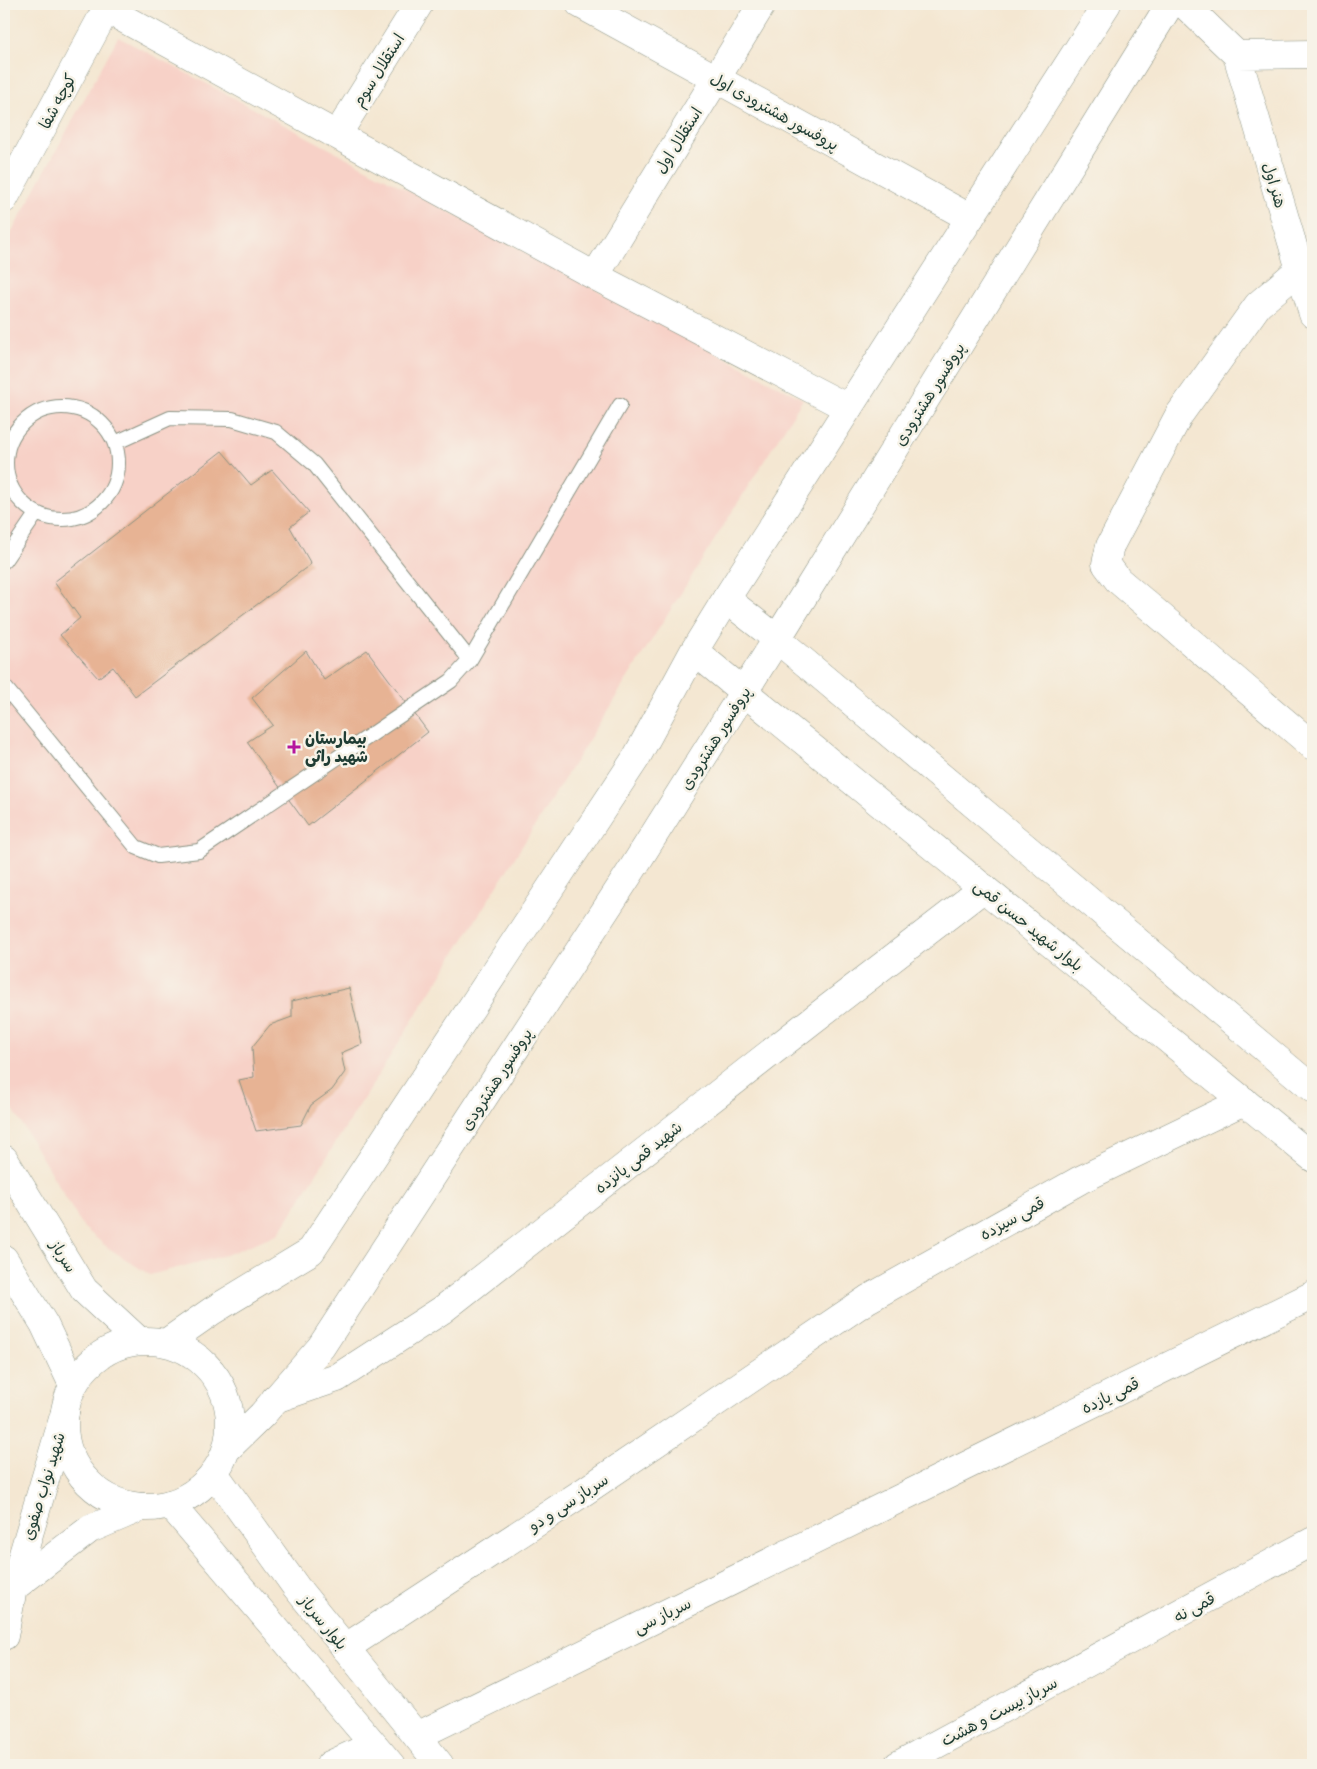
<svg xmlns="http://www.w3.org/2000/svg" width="1317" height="1769" font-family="Itim,'Playpen Sans Arabic',sans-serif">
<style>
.built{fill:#f7d1c7}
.building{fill:#e7b394}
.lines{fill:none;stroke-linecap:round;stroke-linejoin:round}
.lane-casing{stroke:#8a9283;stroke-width:16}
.street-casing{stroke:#8a9283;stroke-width:29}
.secondary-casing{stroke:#8a9283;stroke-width:29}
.primary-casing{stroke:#8a9283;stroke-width:29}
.lane{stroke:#fff;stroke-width:14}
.street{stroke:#fff;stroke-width:28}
.secondary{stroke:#fff;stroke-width:28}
.primary{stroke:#fff;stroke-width:28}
.poi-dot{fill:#b5179e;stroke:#f7f3e8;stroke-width:2}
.labels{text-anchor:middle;stroke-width:5;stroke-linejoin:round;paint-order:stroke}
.street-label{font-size:16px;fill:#1f3d34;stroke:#f7f3e8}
.poi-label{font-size:16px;font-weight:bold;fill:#1f3d34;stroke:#f7f3e8;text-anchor:start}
</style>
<rect width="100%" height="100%" fill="#f7f3e8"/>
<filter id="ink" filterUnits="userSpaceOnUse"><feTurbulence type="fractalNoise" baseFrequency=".02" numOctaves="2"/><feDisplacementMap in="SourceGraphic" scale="10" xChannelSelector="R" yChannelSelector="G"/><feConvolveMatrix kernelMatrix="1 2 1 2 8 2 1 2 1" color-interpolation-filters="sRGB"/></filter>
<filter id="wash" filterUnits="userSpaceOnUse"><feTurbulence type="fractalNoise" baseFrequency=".0096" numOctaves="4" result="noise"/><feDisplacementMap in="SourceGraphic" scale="20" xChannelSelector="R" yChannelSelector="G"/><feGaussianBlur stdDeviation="1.12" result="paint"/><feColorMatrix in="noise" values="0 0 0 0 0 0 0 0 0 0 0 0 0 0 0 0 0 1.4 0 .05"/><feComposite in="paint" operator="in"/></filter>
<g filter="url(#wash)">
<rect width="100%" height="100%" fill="#f4e7d2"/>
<path class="built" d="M118 37 803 399 279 1233 226 1255 150 1275 107 1247 83 1227 4 1094V246Z"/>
<g id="blocks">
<path class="building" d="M222 451 251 485 272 470 309 512 290 527 311 564 135 696 113 667 98 678 60 635 80 618 54 582Z
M367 650 428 732 308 826 247 742 273 725 252 698 306 651 324 680Z
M349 988 362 1044 341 1053 345 1072 332 1090 311 1105 301 1125 256 1131 239 1080 254 1077 252 1047 270 1025 292 1017V1001Z"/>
</g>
</g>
<g filter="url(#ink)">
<use href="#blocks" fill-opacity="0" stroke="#8a9283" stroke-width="1"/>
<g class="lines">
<defs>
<path id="lane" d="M6 463a56 56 0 1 1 112 0a56 56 0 1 1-112 0Z
M115 443 170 418 232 419 276 432 314 464 470 660
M4 561 36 514
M4 686 136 847 158 856 199 851 451 681 470 660 620 405"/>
<path id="street" d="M580 4 970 218
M1184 4 1237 55 1313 54
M106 9 595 276 848 408
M1237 55 1313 314
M337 135 419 4
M4 199 109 4
M1300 269 1258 305 1179 415 1110 546 1106 564 1118 580 1313 746
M595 276 762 4
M275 1399 337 1378 442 1310 810 1022 984 888
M345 1648 585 1491 868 1299 1080 1180 1244 1101
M417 1736 1313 1295
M330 1765 373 1745
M898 1765 1313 1541"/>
<path id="secondary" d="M726 599 1107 4
M777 639 1170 4
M214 1473 296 1587 440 1765
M170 1504 391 1765
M13 1588 90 1529 142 1507
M4 1636 13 1588 65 1412"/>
<path id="primary" d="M694 651 1313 1158
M4 1159 84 1290 139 1341
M4 1259 44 1324 73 1385
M64 1424a83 83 0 1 1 166 0a83 83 0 1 1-166 0Z
M166 1343 212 1311 311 1251 636 758 694 651 726 599 777 639 1313 1089
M227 1449 262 1415 321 1347 633 868 777 639"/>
</defs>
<use href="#lane" class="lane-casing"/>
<use href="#street" class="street-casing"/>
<use href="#secondary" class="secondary-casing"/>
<use href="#primary" class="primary-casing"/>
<use href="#lane" class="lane"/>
<use href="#street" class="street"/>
<use href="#secondary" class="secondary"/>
<use href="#primary" class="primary"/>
</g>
</g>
<path class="poi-dot" d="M291.5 739.5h5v5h5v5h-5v5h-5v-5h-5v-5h5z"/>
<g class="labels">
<g class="street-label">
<text transform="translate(378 70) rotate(-58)" y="6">استقلال سوم</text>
<text transform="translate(57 101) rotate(-62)" y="6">کوچه شفا</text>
<text transform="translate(775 111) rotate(29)" y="6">پروفسور هشترودی اول</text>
<text transform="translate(678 140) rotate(-58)" y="6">استقلال اول</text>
<text transform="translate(1275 185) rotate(73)" y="6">هنر اول</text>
<text transform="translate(929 394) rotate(-58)" y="6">پروفسور هشترودی</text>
<text transform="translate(715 738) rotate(-58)" y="6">پروفسور هشترودی</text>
<text transform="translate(1029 925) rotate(39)" y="6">بلوار شهید حسن قمی</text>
<text transform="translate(496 1079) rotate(-57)" y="6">پروفسور هشترودی</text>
<text transform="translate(638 1157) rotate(-38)" y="6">شهید قمی پانزده</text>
<text transform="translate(1012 1218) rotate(-29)" y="6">قمی سیزده</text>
<text transform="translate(64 1256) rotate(58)" y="6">سرباز</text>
<text transform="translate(1110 1395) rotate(-26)" y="6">قمی یازده</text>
<text transform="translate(43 1486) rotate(-73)" y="6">شهید نواب صفوی</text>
<text transform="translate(568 1502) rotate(-33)" y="6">سرباز سی و دو</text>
<text transform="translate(1194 1607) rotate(-29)" y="6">قمی نه</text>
<text transform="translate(662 1615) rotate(-26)" y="6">سرباز سی</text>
<text transform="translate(324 1622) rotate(51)" y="6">بلوار سرباز</text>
<text transform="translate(999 1711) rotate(-28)" y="6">سرباز بیست و هشت</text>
</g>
<g class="poi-label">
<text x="305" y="744">بیمارستان<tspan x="305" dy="18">شهید راثی</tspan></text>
</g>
</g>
<rect width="1317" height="1769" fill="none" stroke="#f7f3e8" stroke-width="20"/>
</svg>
